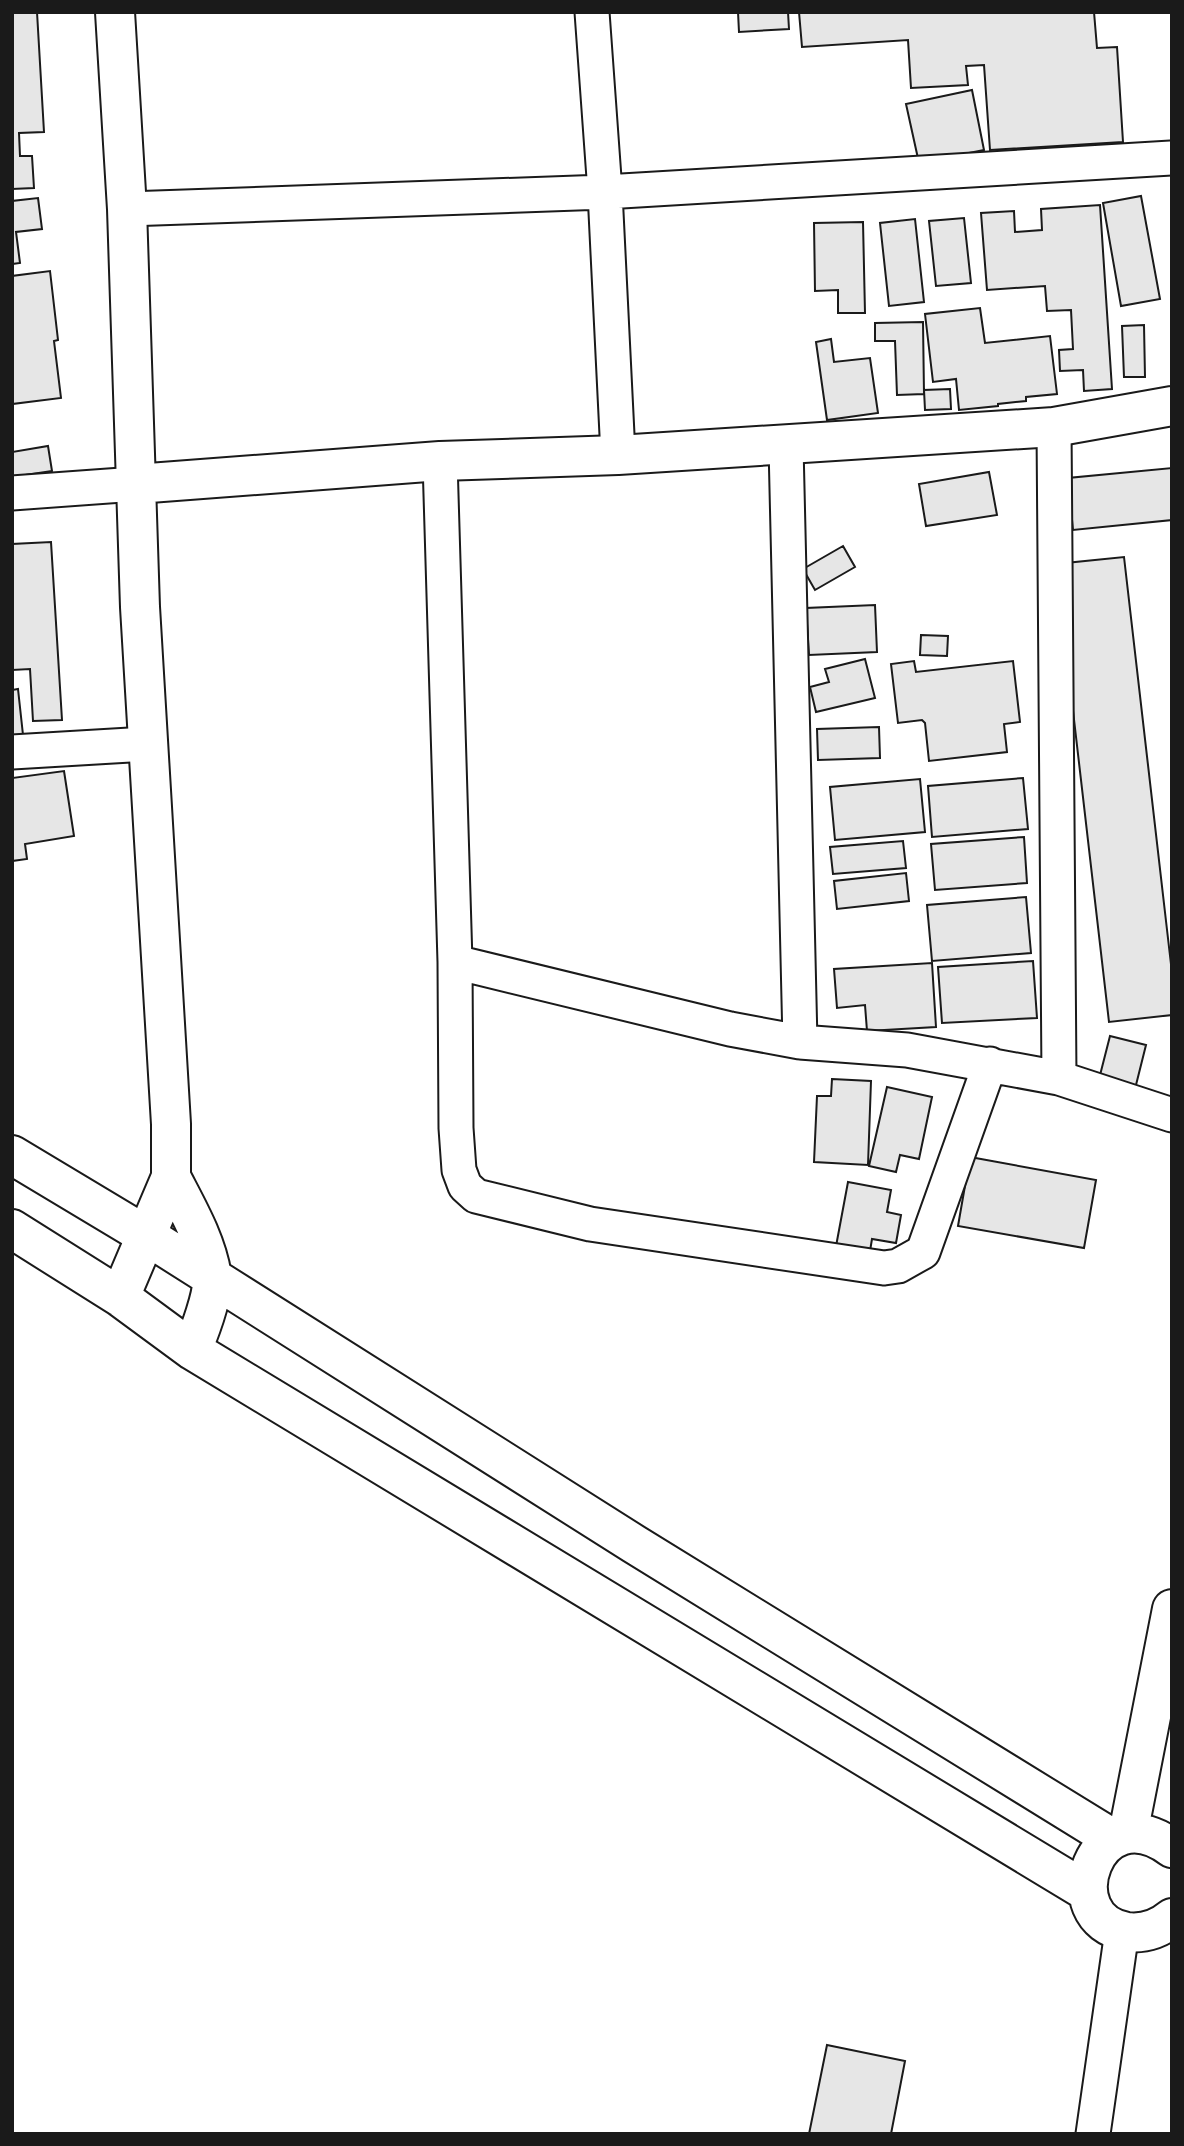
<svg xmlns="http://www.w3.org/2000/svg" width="1184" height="2146" font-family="'DM Sans',sans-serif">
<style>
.building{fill:#e6e6e6;stroke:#1a1a1a;stroke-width:2}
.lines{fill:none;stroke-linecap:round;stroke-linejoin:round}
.street-casing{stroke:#1a1a1a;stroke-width:37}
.secondary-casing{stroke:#1a1a1a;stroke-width:42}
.street{stroke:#fff;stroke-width:33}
.secondary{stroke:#fff;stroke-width:38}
</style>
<rect width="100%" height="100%" fill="#fff"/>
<path class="building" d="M12 12H37L44 132 19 133 20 156H32L34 188 12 189Z
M738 12H788L789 29 739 32Z
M799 12H1094L1097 48 1117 47 1123 142 990 150 984 65 966 66 968 85 911 88 908 40 802 47Z
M972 90 984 150 919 163 906 104Z
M1141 196 1160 299 1121 306 1103 203Z
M38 198 42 229 16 232 20 263 12 264V201Z
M1100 205 1112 389 1084 391 1083 370 1060 371 1059 350 1073 349 1071 310 1047 311 1045 286 987 290 981 213 1014 211 1015 232 1042 230 1041 209Z
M964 218 971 283 936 286 929 221Z
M915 219 924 302 889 306 880 223Z
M863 222 865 313H838V290L815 291 814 223Z
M50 271 58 340 54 341 61 398 12 404V276Z
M980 308 985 343 1050 336 1057 394 1026 397V401L998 404V406L959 410 956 379 933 382 925 314Z
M923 322 924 394 897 395 895 341H875V323Z
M1144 325 1145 377H1124L1122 326Z
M831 339 834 362 870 358 878 413 827 420 816 342Z
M950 389 951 409 925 410 924 390Z
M48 446 52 471 12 477V452Z
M1172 468V520L1073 530 1068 478Z
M989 472 997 515 926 526 919 484Z
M51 542 62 720 33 721 30 669 12 670V544Z
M843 546 855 567 815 590 803 569Z
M1124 557 1172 973V1015L1109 1022 1056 564Z
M875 605 877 652 809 655 806 608Z
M921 635 948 636 947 656 920 655Z
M865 659 875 698 816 712 810 687 829 682 825 669Z
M914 661 916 672 1013 661 1020 722 1004 724 1007 752 929 761 925 723 922 720 898 723 891 664Z
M18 689 23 735 12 737V690Z
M879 727 880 758 818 760 817 729Z
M64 771 74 836 25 844 27 859 12 861V778Z
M1023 778 1028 829 932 837 928 786Z
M920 779 925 832 835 840 830 787Z
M1024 837 1027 883 935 890 931 844Z
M903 841 906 868 833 874 830 847Z
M906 873 909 901 837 909 834 881Z
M1026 897 1031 953 932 961 927 905Z
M1033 961 1037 1018 942 1023 938 967Z
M932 963 936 1027 867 1031 865 1005 837 1008 834 969Z
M1110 1036 1146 1045 1134 1093 1098 1083Z
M832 1079 871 1081 868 1165 814 1162 817 1096H831Z
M887 1087 932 1097 919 1159 900 1155 896 1172 869 1166Z
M970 1157 1096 1180 1084 1248 958 1226Z
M848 1182 891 1190 887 1212 901 1215 896 1243 872 1239 868 1263 834 1257Z
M827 2045 905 2061 891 2134H809Z"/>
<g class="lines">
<defs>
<path id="street" d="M592 12 605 192 618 455
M127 209 605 192 1171 158
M786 446 800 1042
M440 461 455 962 456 1128 459 1170 465 1186 476 1196 590 1224 884 1268 898 1266 923 1252 990 1064
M12 493 136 484
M12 752 147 744
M455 962 730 1029 800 1042 907 1050 1059 1078 1054 427
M1059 1078 1172 1115
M1093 2134 1122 1931"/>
<path id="secondary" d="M115 12 127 209 140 607 171 1124V1177L120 1297
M136 484 440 461 618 455 1054 427 1172 406
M12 1155 147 1236 634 1544 1113 1839
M171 1177C187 1208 207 1242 212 1277 214 1294 199 1333 192 1350
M12 1229 120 1297 192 1350 1088 1892
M1128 1834 1172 1609
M1172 1848C1095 1791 1052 1920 1127 1932 1145 1934 1159 1929 1172 1918"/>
</defs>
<use href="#street" class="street-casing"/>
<use href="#secondary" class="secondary-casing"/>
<use href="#street" class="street"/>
<use href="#secondary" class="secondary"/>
</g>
<rect width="1184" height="2146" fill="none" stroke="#1a1a1a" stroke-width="28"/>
</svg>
